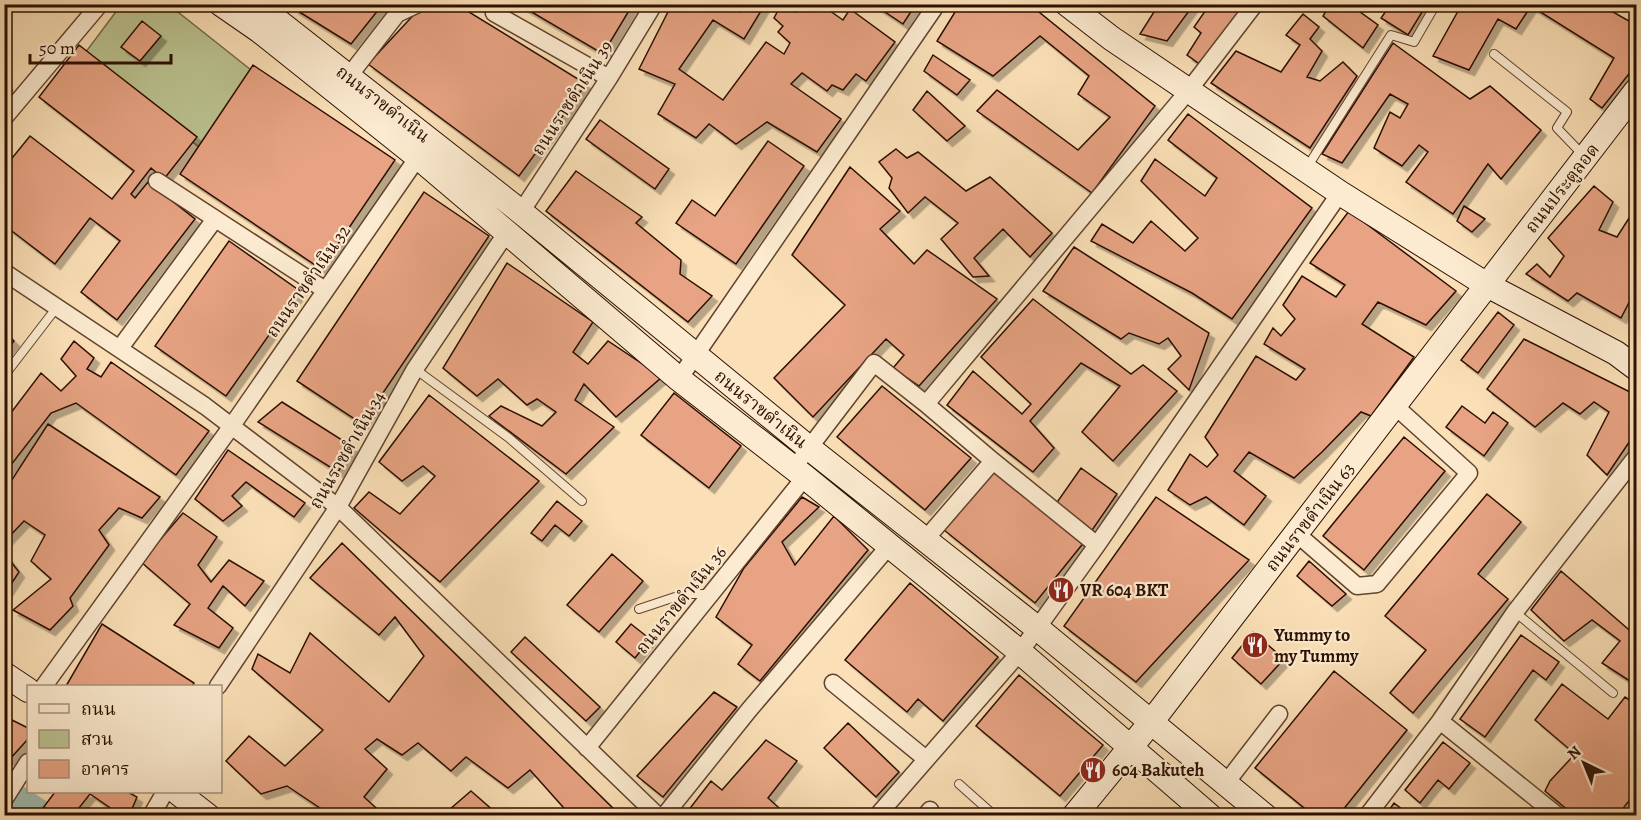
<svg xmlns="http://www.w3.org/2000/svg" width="1641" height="820" font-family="Alegreya,'Noto Serif Thai',serif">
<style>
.green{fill:#bbc391;stroke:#746948;stroke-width:1.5}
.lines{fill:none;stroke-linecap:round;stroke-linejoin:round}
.river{stroke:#9fbdb2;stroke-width:34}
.building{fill:#e7a383;stroke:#2c0f00;stroke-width:1.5;filter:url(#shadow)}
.lane-casing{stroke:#60432e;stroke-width:10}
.street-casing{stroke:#60432e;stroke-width:19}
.secondary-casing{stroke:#2c0f00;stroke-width:26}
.lane{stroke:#fcebd0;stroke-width:8}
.street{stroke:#fcebd0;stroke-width:16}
.secondary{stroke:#fcebd0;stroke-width:24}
.labels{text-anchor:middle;stroke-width:4.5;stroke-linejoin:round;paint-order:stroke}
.street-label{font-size:18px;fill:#2c0f00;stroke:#fcebd0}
.poi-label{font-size:18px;font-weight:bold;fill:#2c0f00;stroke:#fcebd0;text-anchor:start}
</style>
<defs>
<filter id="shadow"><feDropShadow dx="5.5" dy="5.5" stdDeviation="0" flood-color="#0004"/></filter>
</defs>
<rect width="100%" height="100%" fill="#fbe0b7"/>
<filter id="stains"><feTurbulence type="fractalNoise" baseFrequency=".00333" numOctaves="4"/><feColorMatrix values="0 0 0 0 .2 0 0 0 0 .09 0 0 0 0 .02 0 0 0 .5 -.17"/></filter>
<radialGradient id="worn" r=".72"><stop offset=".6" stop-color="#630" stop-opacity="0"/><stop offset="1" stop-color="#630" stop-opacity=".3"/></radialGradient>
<path class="green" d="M121 5H169L260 77 203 150 82 57Z"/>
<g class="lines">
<path class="river" d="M4 794 38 816"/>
</g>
<path class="building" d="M297 4H383L351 44 293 8Z
M429 4H456L586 84 519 176 368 64 420 8Z
M518 4H633L603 54Z
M672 4H728L739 12 745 4H762L764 6 744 39 713 20 679 69 723 100 766 42 784 54 790 43 778 32 783 26 774 18 781 5 795 12 798 4H820L843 20 850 9 895 42 866 81 856 74 843 90 832 85 827 91 802 73 791 84 841 119 817 152 767 122 736 144 709 124 696 138 658 114 675 84 639 69Z
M873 4H916L903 24Z
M960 4H1029L1155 106 1092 193 977 111 997 90 1078 150 1110 117 1078 94 1089 76 1040 36 993 76 937 41Z
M1159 4H1194L1167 41 1140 34Z
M1210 4H1244L1201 65 1187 55 1201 33 1194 27Z
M1330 4H1349L1378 25 1363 48 1323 16Z
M1391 4H1400L1407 9 1410 4H1427L1408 35 1381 18Z
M1462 4H1599L1636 25V65L1602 108 1590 99 1614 58 1531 6 1516 29 1498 19 1469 70 1433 56Z
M1623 4H1636V14Z
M1303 14 1319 27 1310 39 1322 51 1307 77 1320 81 1343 62 1357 76 1310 148 1211 83 1236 51 1281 72 1300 45 1286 35Z
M142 21 161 36 140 61 121 47Z
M1393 43 1470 99 1490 86 1541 130 1501 179 1488 164 1453 214 1406 182 1428 152 1419 145 1402 166 1374 148 1390 112 1400 118 1408 104 1390 94 1342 163 1322 154Z
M79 45 197 137 164 179 151 168 131 194 135 198 148 182 195 219 117 320 81 292 120 241 90 218 55 264 4 225V168L30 136 112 199 134 171 39 97Z
M933 55 970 80 957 95 924 71Z
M253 65 395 160 321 269 180 174Z
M4 84 12 90 4 100Z
M927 91 965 126 947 141 913 110Z
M1188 114 1312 208 1232 319 1192 293 1091 241 1102 224 1133 243 1151 221 1185 251 1198 238 1141 181 1155 159 1205 196 1217 178 1168 140Z
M600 120 669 169 655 189 586 139Z
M768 141 804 166 736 264 676 223 692 200 715 216Z
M896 149 907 158 918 152 966 191 990 177 1052 233 1030 257 1003 229 974 258 989 276 973 277 941 239 958 223 925 197 908 213 889 188 892 178 879 162Z
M850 167 900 211 880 229 914 264 927 250 997 299 919 386 893 368 904 355 886 339 813 417 774 378 845 305 792 255Z
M576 171 642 217 636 223 681 260 680 274 712 296 688 322 546 211Z
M1594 186 1613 202 1599 230 1617 237 1636 207V289L1621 318 1577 293 1568 301 1526 274 1537 264 1550 277 1564 256 1548 238Z
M424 192 489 236 362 424 297 381Z
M1464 206 1485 219 1472 232 1457 221Z
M1349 211 1456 291 1426 325 1378 302 1362 324 1414 357 1371 416 1361 412 1322 452 1294 478 1249 452 1234 471 1266 496 1244 525 1206 497 1190 505 1168 490 1190 454 1207 467 1218 455 1205 437 1256 356 1296 380 1305 369 1264 344 1273 328 1281 336 1295 319 1283 305 1302 276 1336 297 1345 285 1310 263Z
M229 241 300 291 226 396 155 346Z
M1074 247 1209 333 1189 390 1168 369 1181 356 1168 338 1159 344 1129 333 1121 339 1043 291Z
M507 263 593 322 573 352 588 364 608 341 662 377 616 417 584 384 575 400 614 427 566 474 489 416 501 406 542 426 556 412 537 399 527 405 498 379 477 396 443 368Z
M1033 299 1131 374 1143 365 1177 391 1113 461 1082 432 1120 386 1081 363 1030 421 1054 448 1033 472 947 405 973 371 1022 414 1031 404 981 357Z
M1498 312 1514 325 1478 373 1461 360Z
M4 331 14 341 4 353Z
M1524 339 1636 395V432L1607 475 1587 455 1609 412 1594 402 1580 414 1563 403 1535 427 1487 389Z
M74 341 94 358 87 369 101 377 111 362 209 431 176 475 76 403 51 413 4 474V422L41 373 61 391 76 376 61 359Z
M882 386 971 458 925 510 837 437Z
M674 393 741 446 709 488 641 435Z
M429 395 539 481 440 582 354 508 369 492 400 514 435 476 423 466 402 481 379 462Z
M282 402 353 447 338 472 258 422Z
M1462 406 1485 423 1493 412 1508 423 1484 456 1446 427Z
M48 424 160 497 142 518 119 508 99 530 109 545 70 598 73 606 50 630 13 610 51 579 31 561 45 535 24 521 4 542V492Z
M1404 437 1445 471 1364 570 1323 536Z
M228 450 305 503 294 517 246 482 232 496 242 506 223 521 195 499Z
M994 468 1085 541 1035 603 944 530Z
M1081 468 1117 494 1088 536 1053 508Z
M1487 494 1521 522 1478 574 1508 599 1413 713 1390 693 1426 650 1385 616Z
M802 497 819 507 782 542 795 565 834 516 868 550 760 681 738 664 752 645 716 617 744 568Z
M1156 497 1249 560 1136 682 1064 626Z
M557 501 582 521 569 536 555 525 542 541 531 533Z
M183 513 217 537 198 565 211 582 229 560 264 581 245 606 223 586 208 608 233 628 219 648 174 625 190 604 141 562Z
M342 543 621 816H571L530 770 508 788 466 757 451 771 418 743 402 755 377 739 365 749 387 769 364 797 385 816H332L287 786 261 794 226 761 249 736 285 766 323 730 252 669 258 654 290 673 310 633 389 702 424 656 395 617 379 635 310 578Z
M4 553 19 572 4 595Z
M612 554 643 581 599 632 567 605Z
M1309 561 1346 594 1332 606 1297 576Z
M1561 571 1635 635 1636 634V685L1602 663 1620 641 1592 620 1564 641 1531 610Z
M910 583 998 657 943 721 918 699 907 712 845 660Z
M102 624 194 683 192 686H66Z
M631 624 650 639 635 658 616 642Z
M1253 632 1284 659 1261 684 1232 658Z
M1521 635 1559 662 1546 680 1533 670 1485 737 1460 719Z
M525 637 600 707 586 721 511 652Z
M1334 671 1407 730 1338 816H1314L1255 768Z
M1019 675 1103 745 1060 796 976 726Z
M1562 684 1608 719 1625 697 1636 704V792L1617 816H1575L1545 791 1550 781 1575 754 1535 720Z
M714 692 737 707 663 797 637 776Z
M4 716 28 728V739L9 760 4 758Z
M848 723 899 772 876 797 824 748Z
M766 740 797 761 768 798 788 816H684L711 781 722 790Z
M1443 742 1470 763 1449 789 1438 780 1420 803 1405 790Z
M471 791 496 813 494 816H442Z
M55 792H128L137 797 129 816H113L116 812 90 794 75 813 43 808Z
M1394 803 1411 816H1385Z
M1539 806 1549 816H1530Z"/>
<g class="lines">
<defs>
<path id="lane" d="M1494 54 1567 112 1557 128 1583 155
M1306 169 1391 35 1414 42 1436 4
M415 369 509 438 582 501
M4 376 57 307
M639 609 684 594H710
M1515 612 1613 693
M959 784 995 816"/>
<path id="street" d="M494 13 609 78
M342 85 397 14 418 4
M4 118 100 4
M157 181 325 290
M521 212 609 78 654 4
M4 272 205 406 338 507 658 816
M120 348 215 219
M679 379 937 4
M803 456 874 363 926 404
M1297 534 1357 586 1377 584 1469 473 1395 406
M924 541 993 461
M1097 545 993 461 926 404 1189 90 1255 4
M833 683 926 759
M44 686 231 427 418 157
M218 686 338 507 415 369 507 232
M1440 721 1558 816
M587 748 805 477
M1226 783 1279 714
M4 800 28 762
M151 816 165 792
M664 816 749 710 889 546
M877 816 1020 652 1097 545 1340 193
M925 816 930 810
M1367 816 1440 721 1515 612 1636 457"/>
<path id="secondary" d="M221 4 260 31 418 157 679 379 805 477 1020 652 1210 816
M256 4 521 212 809 448 1037 628 1265 816
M1067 4 1111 38 1340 193 1487 285 1616 353 1636 368
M4 674 28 690
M177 792 208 816
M1074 816 1152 721 1636 91"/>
</defs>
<use href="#lane" class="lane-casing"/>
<use href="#street" class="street-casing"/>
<use href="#secondary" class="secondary-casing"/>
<use href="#lane" class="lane"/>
<use href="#street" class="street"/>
<use href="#secondary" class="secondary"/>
</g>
<defs>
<symbol id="restaurant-disc" viewBox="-11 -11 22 22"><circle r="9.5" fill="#8f2418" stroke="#fcebd0"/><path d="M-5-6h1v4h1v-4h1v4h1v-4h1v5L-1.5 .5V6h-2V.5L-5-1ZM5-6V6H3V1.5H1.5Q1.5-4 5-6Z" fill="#fff"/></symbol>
</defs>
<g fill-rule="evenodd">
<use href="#restaurant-disc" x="1046" y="575" width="30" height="30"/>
<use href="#restaurant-disc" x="1240" y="630" width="30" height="30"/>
<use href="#restaurant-disc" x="1078" y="755" width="30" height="30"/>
</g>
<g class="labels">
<g class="street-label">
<text transform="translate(572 98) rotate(-57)" y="6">ถนนราชดำเนิน 39</text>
<text transform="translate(383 104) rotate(38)" y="6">ถนนราขดำเนิน</text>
<text transform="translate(1562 188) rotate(-52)" y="6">ถนนประตูลอด</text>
<text transform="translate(308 281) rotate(-55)" y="6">ถนนราขดำเนิน 32</text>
<text transform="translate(761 409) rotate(39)" y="6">ถนนราขดำเนิน</text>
<text transform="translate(347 450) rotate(-60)" y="6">ถนนราชดำเนิน 34</text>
<text transform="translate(1310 517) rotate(-52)" y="6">ถนนราขดำเนิน 63</text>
<text transform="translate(681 600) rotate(-51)" y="6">ถนนราขดำเนิน 36</text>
</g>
<g class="poi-label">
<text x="1080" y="596">VR 604 BKT</text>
<text x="1274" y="641">Yummy to<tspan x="1274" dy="21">my Tummy</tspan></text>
<text x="1112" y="776">604 Bakuteh</text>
</g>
</g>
<rect width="1641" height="820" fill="none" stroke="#fbe0b7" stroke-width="24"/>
<rect x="6" y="6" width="1629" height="808" fill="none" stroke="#2c0f00" stroke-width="3"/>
<rect x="12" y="12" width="1617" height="796" fill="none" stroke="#2c0f00" stroke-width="1.5"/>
<rect x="27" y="685" width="195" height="108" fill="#fcebd0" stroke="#a9937d" stroke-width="1.5"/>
<rect x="39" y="704" width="30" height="9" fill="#fcebd0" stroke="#a9937d" stroke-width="1.5"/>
<text x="81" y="715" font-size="18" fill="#2c0f00">ถนน</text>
<rect x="39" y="730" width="30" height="18" fill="#bbc391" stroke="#a9937d" stroke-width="1.5"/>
<text x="81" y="745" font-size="18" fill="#2c0f00">สวน</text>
<rect x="39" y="760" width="30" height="18" fill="#e7a383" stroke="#a9937d" stroke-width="1.5"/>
<text x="81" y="775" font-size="18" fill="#2c0f00">อาคาร</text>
<g transform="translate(1584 763) rotate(317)" stroke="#fcebd0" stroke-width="4.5" paint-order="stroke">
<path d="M0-4.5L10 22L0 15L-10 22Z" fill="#2c0f00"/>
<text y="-9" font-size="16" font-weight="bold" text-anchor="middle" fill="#2c0f00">N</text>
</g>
<path d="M30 54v9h141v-9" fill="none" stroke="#2c0f00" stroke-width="3"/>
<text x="39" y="54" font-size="18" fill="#2c0f00" stroke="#fcebd0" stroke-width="4.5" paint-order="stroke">50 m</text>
<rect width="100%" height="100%" filter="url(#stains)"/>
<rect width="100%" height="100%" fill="url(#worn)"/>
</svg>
